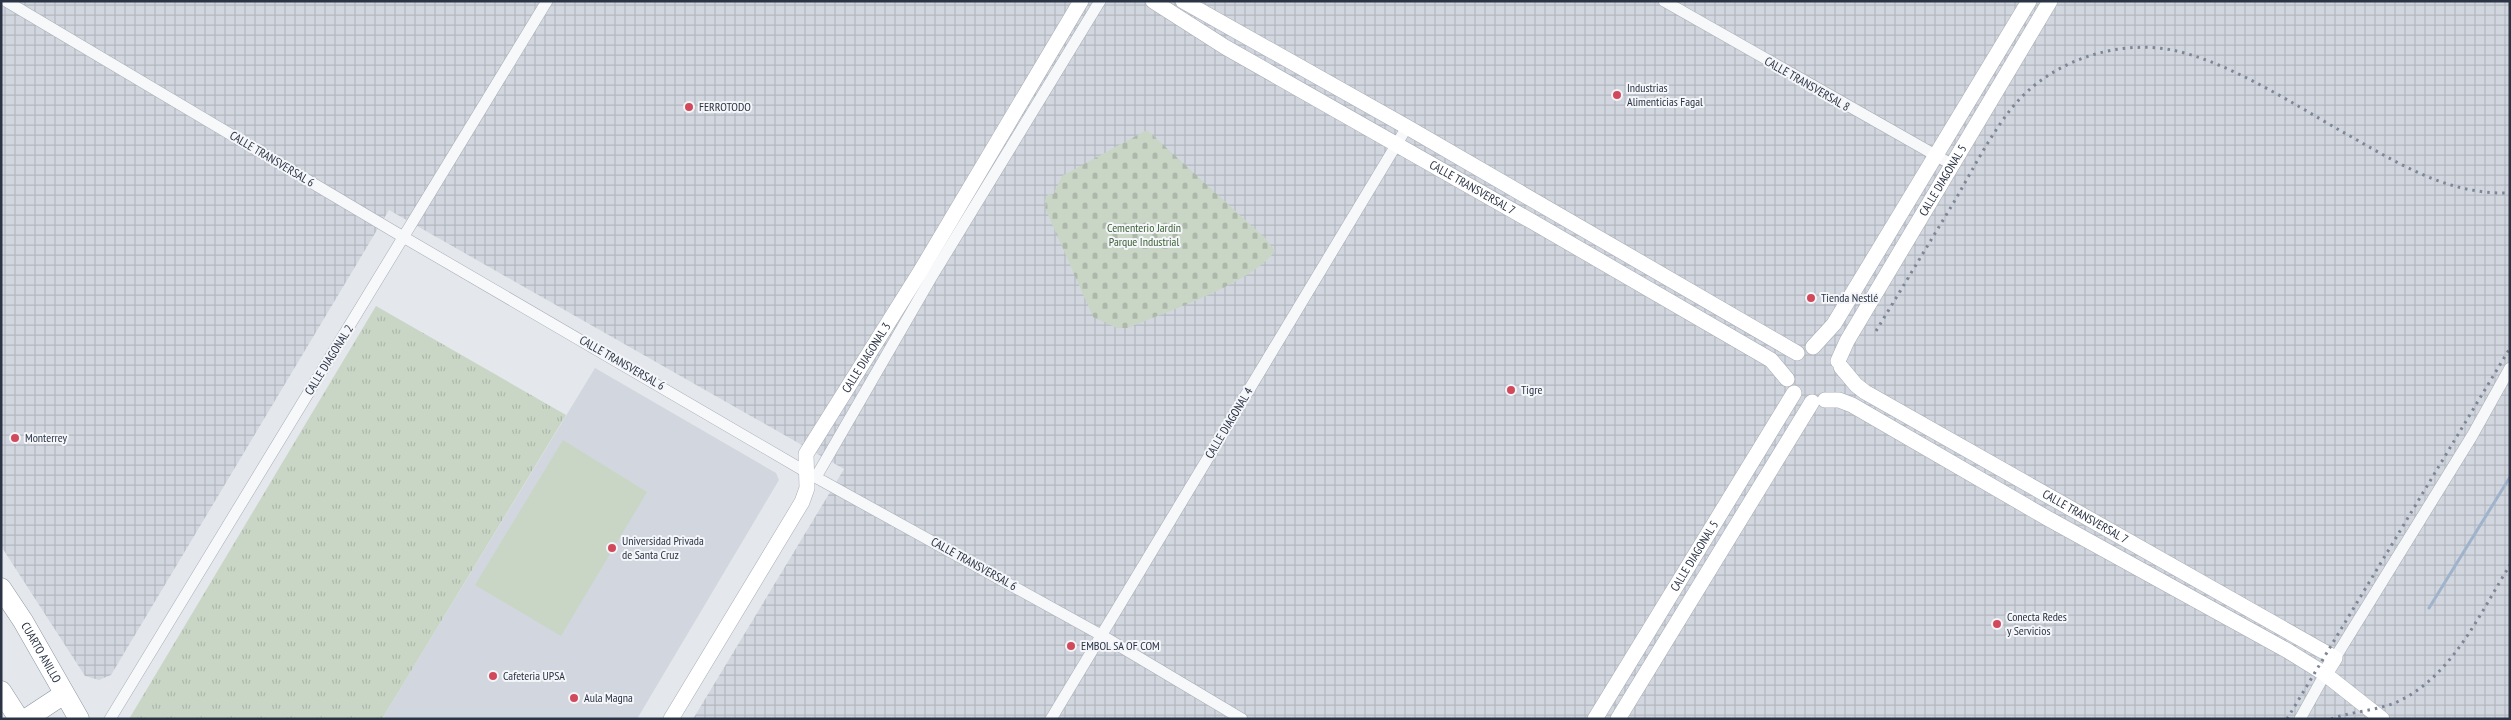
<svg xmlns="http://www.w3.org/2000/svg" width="2511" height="720" font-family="'PT Sans Narrow',sans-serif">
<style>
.built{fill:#d2d6de}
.industrial{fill:url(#industrial-grid)}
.grass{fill:url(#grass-tufts)}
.cemetery{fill:url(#cemetery-stones)}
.garden{fill:#c9d6c5}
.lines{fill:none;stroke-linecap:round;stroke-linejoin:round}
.stream{stroke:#9fb4cc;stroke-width:3}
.street-casing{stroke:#a9aeb7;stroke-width:12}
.secondary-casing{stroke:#a9aeb7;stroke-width:16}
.highway-casing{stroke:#8b94a3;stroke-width:21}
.street{stroke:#f7f8fa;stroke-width:11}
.secondary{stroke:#fff;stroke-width:15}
.highway{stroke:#fff;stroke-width:20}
.rail{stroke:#7d8696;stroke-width:3;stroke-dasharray:2.5 5;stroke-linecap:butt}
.poi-dot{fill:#d1495b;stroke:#f4f6f9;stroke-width:2}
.labels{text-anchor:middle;stroke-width:4;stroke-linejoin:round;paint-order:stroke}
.street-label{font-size:12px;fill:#2b3445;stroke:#f4f6f9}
.poi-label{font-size:12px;fill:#2b3445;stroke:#f4f6f9;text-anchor:start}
.park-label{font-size:12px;fill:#3f6138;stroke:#f4f6f9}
</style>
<defs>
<pattern id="industrial-grid" width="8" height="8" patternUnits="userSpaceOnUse" patternTransform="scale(1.25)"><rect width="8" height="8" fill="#d2d6de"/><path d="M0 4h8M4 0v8" fill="none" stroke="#b4b8c0"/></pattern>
<pattern id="grass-tufts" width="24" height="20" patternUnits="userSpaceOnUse" patternTransform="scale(1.25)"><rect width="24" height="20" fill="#c9d6c5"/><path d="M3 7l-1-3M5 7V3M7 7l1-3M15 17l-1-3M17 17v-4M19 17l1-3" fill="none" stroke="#adb8ab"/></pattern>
<pattern id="cemetery-stones" width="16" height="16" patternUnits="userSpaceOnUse" patternTransform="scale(1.25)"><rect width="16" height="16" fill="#c9d6c5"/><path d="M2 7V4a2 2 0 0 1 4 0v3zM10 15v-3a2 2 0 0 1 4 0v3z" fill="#adb8ab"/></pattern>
</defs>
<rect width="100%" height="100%" fill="#e4e7ec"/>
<path class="built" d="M595 368 776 473 779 480 637 719H382Z"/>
<path class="industrial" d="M1 1H2510V719H693L844 469 389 210 111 675 99 680 85 676 1 546Z"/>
<path class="grass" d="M376 306 566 415 382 719H129Z"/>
<path class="cemetery" d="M1147 130 1266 239 1275 251C1251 284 1167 311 1128 328H1117L1093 317 1045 208 1047 204 1044 203 1048 194 1053 195 1062 176Z"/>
<path class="garden" d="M563 440 647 492 561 636 475 585Z"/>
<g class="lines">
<path class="stream" d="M2429 608 2510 477"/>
<defs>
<path id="street" d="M6 1 405 238 808 473 1101 635 1242 719
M1664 1 1951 164
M816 477 931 278 1100 1
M2335 658 2472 436 2510 368
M110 719 547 1
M1051 719 1407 127
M2300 719 2325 674"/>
<g id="secondary">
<path id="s1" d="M1153 1 1225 47 1533 222 1771 360 1787 379"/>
<path d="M1183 1 1407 127 1797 353"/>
<path d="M1813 347 1834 324 2029 1"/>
<path id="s2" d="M1838 361 1847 341 2050 1"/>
<path id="s3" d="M1841 367 1856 385 1865 392 2335 658 2325 674"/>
<path d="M1825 400H1839L1852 405 2047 518 2288 651 2325 674 2382 719"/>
<path id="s4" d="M671 719 802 502 807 488 806 454 920 272 1081 1"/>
<path id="s5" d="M1595 719 1794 393"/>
<path d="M1618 719 1812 402"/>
</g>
<g id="highway">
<path id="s6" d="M1 588 23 621 79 719"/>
<path d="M1 691 19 719"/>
<path d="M26 719 64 694"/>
</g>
</defs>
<use href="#street" class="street-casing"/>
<use href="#secondary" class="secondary-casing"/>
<use href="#highway" class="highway-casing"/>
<use href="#street" class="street"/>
<use href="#secondary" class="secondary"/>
<use href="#highway" class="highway"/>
<path class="rail" d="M1876 331C1902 288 1928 245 1954 202 1972 171 1989 137 2011 109 2048 62 2115 39 2172 50 2227 61 2292 103 2341 131 2395 161 2445 195 2510 193
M2287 719 2510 348
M2331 719C2353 711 2376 711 2397 702 2452 677 2480 613 2510 565"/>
</g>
<g class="poi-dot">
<circle cx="1617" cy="95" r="5"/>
<circle cx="689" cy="107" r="5"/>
<circle cx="1811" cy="298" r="5"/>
<circle cx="1511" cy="390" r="5"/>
<circle cx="15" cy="438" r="5"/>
<circle cx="612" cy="548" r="5"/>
<circle cx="1997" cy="624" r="5"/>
<circle cx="1071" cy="646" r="5"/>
<circle cx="493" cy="676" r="5"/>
<circle cx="574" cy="698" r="5"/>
</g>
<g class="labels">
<g class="street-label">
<text transform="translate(1807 84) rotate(30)" y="4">CALLE TRANSVERSAL 8</text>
<text transform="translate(272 159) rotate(31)" y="4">CALLE TRANSVERSAL 6</text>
<text dy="4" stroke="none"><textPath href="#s2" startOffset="209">CALLE DIAGONAL 5</textPath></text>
<text dy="4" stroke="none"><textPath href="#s1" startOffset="370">CALLE TRANSVERSAL 7</textPath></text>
<text dy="4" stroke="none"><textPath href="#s4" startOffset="416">CALLE DIAGONAL 3</textPath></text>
<text transform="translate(329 360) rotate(-58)" y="4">CALLE DIAGONAL 2</text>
<text transform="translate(622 363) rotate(30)" y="4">CALLE TRANSVERSAL 6</text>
<text transform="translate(1229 423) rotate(-59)" y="4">CALLE DIAGONAL 4</text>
<text dy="4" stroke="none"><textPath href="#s3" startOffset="288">CALLE TRANSVERSAL 7</textPath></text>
<text dy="4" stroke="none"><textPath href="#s5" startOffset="191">CALLE DIAGONAL 5</textPath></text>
<text transform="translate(974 564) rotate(29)" y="4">CALLE TRANSVERSAL 6</text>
<text dy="4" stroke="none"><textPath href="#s6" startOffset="76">CUARTO ANILLO</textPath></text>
</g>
<g class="poi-label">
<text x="1627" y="92">Industrias<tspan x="1627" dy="14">Alimenticias Fagal</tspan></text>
<text x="699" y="111">FERROTODO</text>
<text x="1821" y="302">Tienda Nestlé</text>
<text x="1521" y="394">Tigre</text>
<text x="25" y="442">Monterrey</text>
<text x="622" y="545">Universidad Privada<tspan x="622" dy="14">de Santa Cruz</tspan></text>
<text x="2007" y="621">Conecta Redes<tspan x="2007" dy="14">y Servicios</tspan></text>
<text x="1081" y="650">EMBOL SA OF COM</text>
<text x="503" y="680">Cafeteria UPSA</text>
<text x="584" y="702">Aula Magna</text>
</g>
<g class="park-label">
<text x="1144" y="232">Cementerio Jardín<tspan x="1144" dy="14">Parque Industrial</tspan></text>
</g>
</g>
<rect width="2511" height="720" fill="none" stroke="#2b3445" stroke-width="5"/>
</svg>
